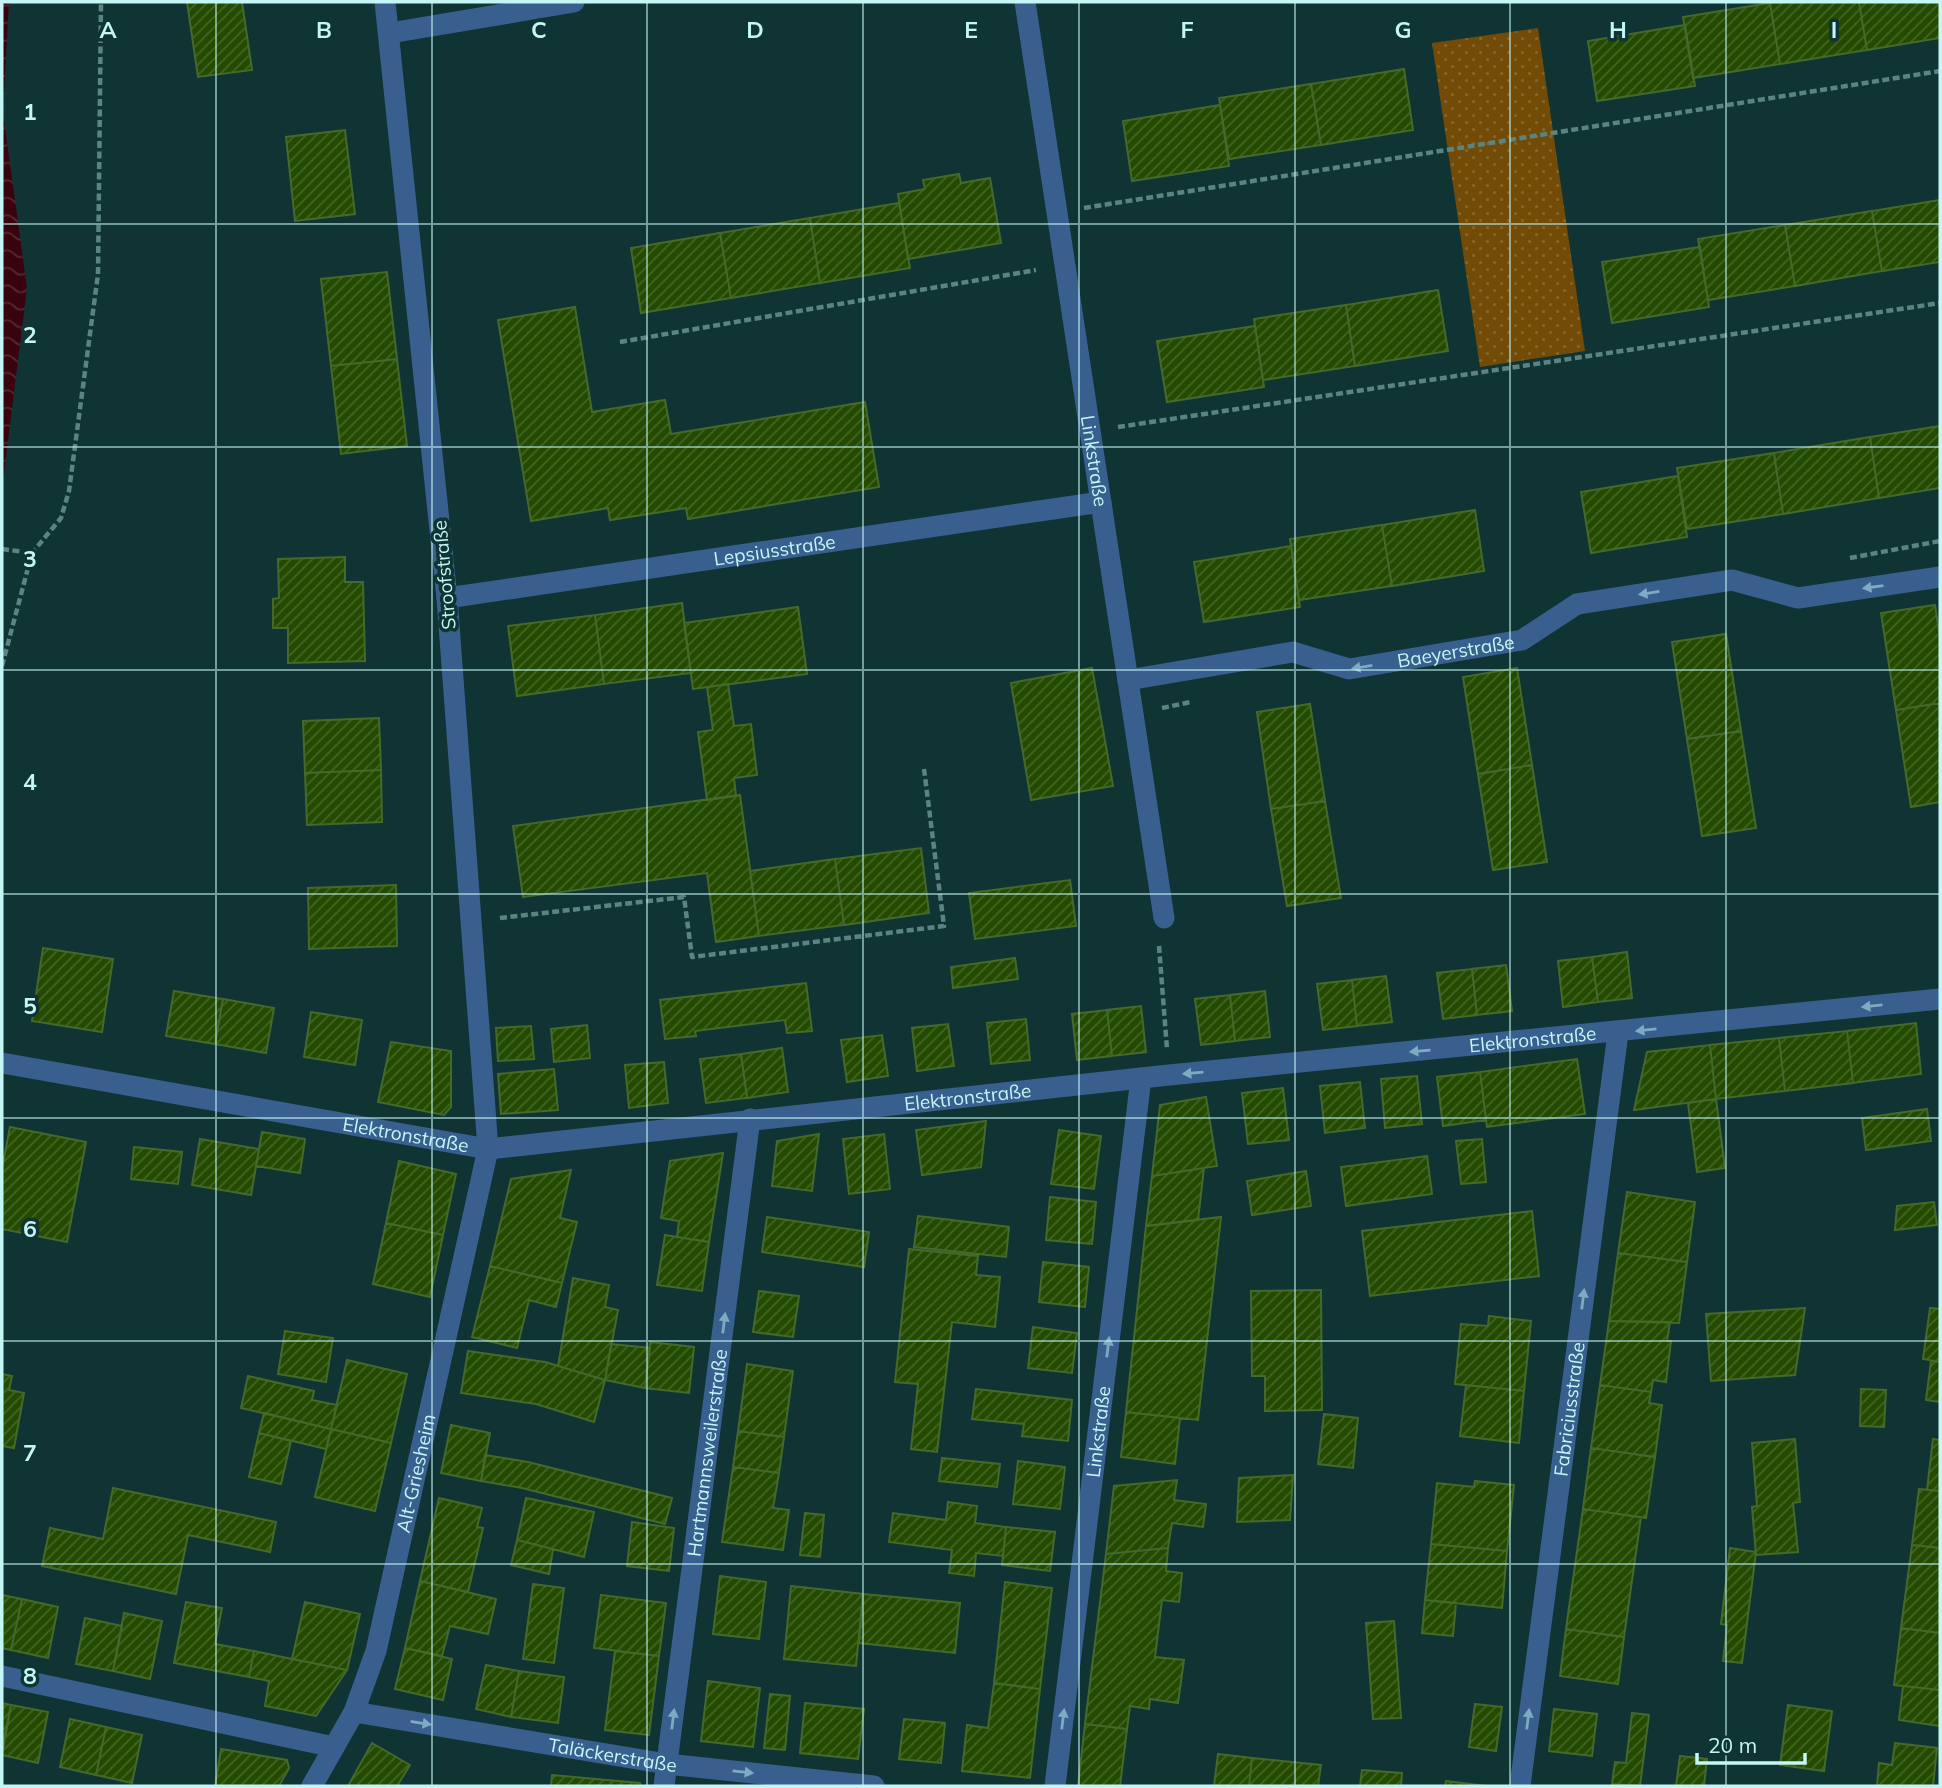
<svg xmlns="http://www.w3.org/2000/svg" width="1942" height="1788" font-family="Mulish,sans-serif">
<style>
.park{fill:url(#park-dots)}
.water{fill:url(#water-waves)}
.building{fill:url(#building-hatch);stroke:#446a2b;stroke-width:2}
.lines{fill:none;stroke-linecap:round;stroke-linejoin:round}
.path{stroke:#5a8483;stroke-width:4.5;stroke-dasharray:7 3.5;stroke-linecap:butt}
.minor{stroke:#385f8e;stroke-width:21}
.tertiary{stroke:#385f8e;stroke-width:21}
.oneway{fill:#7eaac2}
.grid{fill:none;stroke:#c4f6f5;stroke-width:2;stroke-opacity:0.55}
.labels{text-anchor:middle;stroke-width:7;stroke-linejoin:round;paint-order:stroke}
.street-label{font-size:19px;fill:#c4f6f5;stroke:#103433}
.grid-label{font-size:23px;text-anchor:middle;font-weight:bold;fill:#c4f6f5;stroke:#103433;stroke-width:7;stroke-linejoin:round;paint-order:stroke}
</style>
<defs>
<pattern id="park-dots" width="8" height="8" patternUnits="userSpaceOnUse" patternTransform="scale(1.75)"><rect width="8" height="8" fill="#724b06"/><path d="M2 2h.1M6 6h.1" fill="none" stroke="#84662b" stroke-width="1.8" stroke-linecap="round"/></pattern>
<pattern id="water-waves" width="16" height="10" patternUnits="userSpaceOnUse" patternTransform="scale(1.75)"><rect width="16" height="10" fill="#38030f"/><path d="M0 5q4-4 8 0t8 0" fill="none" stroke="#532833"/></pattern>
<pattern id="building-hatch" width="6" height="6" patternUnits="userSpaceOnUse" patternTransform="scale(1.75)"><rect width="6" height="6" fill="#244a00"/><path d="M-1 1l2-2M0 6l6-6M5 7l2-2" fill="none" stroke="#426526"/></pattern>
</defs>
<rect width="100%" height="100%" fill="#103433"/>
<path class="park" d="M1538 28 1585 351 1480 367 1432 43Z"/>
<path class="water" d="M2 2H9L3 113 27 288 2 489Z"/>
<path class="building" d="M187 2H242L252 70 198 77Z
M1780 2H1859L1867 50 1780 64 1770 3Z
M1859 2H1940V38L1867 50Z
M1770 3 1780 64 1693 78 1683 17Z
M1685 25 1695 86 1597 101 1588 41Z
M1404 69 1413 130 1321 145 1311 84Z
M1311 84 1321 145 1229 159 1219 98Z
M1220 105 1229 166 1132 181 1123 121Z
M345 130 355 214 295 221 286 137Z
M959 174 961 183 990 178 1001 243 908 259 898 194 925 189 923 180Z
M1940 200V262L1882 271 1872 211Z
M899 203 910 268 820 283 810 218Z
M1872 211 1882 271 1795 286 1785 225Z
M810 218 820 283 731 298 720 233Z
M1785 225 1795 286 1708 300 1698 239Z
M720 233 731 298 641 313 631 248Z
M1700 247 1709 307 1612 323 1602 262Z
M387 272 397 359 331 366 321 279Z
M1438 290 1448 351 1355 366 1346 305Z
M1346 305 1355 366 1263 380 1254 319Z
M575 307 592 412 665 400 671 434 865 402 879 487 688 519 686 508 610 520 608 508 531 521 498 320Z
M1255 326 1264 387 1167 402 1157 341Z
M397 359 407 446 341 454 331 366Z
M1940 426V488L1879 498 1870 437Z
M1870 437 1879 498 1783 514 1774 453Z
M1774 453 1783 514 1687 529 1677 468Z
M1678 476 1687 537 1591 553 1581 492Z
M1475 510 1484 571 1392 586 1382 525Z
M1382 525 1392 586 1299 600 1290 539Z
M1291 546 1300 607 1204 622 1194 562Z
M345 557V582H363L365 661 288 663V628H273V599L279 598 278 559Z
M682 603 691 673 604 684 595 615Z
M1935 605 1940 638V703L1896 710 1881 613Z
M798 607 807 674 693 689 684 623Z
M595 615 604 684 517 696 508 626Z
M1726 634 1741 731 1687 739 1672 642Z
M1092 668 1113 786 1031 800 1011 683Z
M1517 668 1532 765 1478 774 1463 677Z
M728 684 734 726 751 724 757 775 734 778 736 796 707 800 698 732 713 730 707 687Z
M1940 703V802L1911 807 1896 710Z
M1310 704 1325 801 1271 809 1257 712Z
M379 718 381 770 305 773 303 721Z
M1741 731 1756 828 1702 836 1687 739Z
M1532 765 1547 862 1493 870 1478 774Z
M381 770 382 822 307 825 305 773Z
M740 795 759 936 716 942 707 873 523 897 513 826Z
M1325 801 1341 898 1287 906 1271 809Z
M921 848 929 913 844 925 835 859Z
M835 859 844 925 759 936 750 871Z
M1070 880 1076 926 975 939 969 893Z
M396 885 397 946 309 949 308 888Z
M43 948 113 959 102 1032 32 1021Z
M1627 952 1632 998 1598 1002 1592 957Z
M1592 957 1598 1002 1563 1007 1558 961Z
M1015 958 1018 979 953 988 951 967Z
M1506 965 1512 1011 1477 1015 1472 969Z
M1472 969 1477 1015 1443 1019 1437 973Z
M1386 976 1392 1022 1357 1026 1352 980Z
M1352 980 1357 1026 1323 1030 1317 984Z
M806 983 812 1031 787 1033 785 1020 695 1031 696 1036 665 1039 660 1000Z
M174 991 223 999 215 1044 166 1036Z
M1265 991 1270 1037 1235 1041 1230 995Z
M1230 995 1235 1041 1201 1045 1195 999Z
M223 999 274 1008 266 1053 215 1044Z
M1141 1006 1146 1052 1112 1056 1107 1010Z
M1107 1010 1112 1056 1077 1060 1072 1014Z
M311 1012 362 1020 355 1065 304 1057Z
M1026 1019 1030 1060 991 1064 987 1023Z
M1916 1023 1921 1074 1853 1083 1847 1031Z
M948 1024 954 1066 917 1071 912 1028Z
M587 1025 590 1058 554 1062 551 1029Z
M531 1026 534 1059 498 1061 496 1028Z
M1847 1031 1853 1083 1785 1091 1779 1038Z
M882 1035 888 1076 847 1082 841 1040Z
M1779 1038 1785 1091 1716 1099 1710 1045Z
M391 1042 451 1051V1107L444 1115 378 1102Z
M1710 1045 1716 1099 1634 1110 1647 1052Z
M782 1048 788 1092 747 1098 741 1054Z
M741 1054 747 1098 706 1103 700 1059Z
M1577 1059 1585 1114 1487 1127 1480 1072Z
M664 1062 668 1103 629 1108 625 1065Z
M554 1069 558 1110 501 1114 498 1074Z
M1480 1072 1486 1120 1443 1126 1437 1077Z
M1417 1076 1422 1124 1385 1128 1381 1079Z
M1360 1082 1365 1128 1325 1133 1320 1086Z
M1283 1088 1289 1140 1248 1144 1242 1093Z
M1206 1097 1217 1166 1152 1176 1160 1105Z
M1716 1099 1725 1168 1697 1172 1688 1103Z
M1927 1109 1931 1141 1866 1150 1862 1118Z
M986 1121 981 1167 922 1175 916 1130Z
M10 1127 86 1142 67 1242 2 1229V1168Z
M1059 1130 1101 1136 1094 1189 1051 1184Z
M262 1132 305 1139 300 1173 256 1166Z
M819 1134 812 1191 772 1186 777 1141Z
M884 1134 890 1189 849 1194 843 1139Z
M200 1139 259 1149 251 1195 192 1185Z
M1482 1139 1486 1182 1461 1184 1456 1141Z
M134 1147 182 1152 178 1184 131 1179Z
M723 1153 709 1242 677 1237 679 1221 661 1218 670 1161Z
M1427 1156 1432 1194 1346 1206 1341 1167Z
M399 1161 456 1174 443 1235 386 1223Z
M1204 1168 1198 1220 1146 1226 1152 1176Z
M571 1170 560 1218 577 1222 562 1283 490 1266 511 1179Z
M1306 1171 1311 1206 1252 1215 1247 1181Z
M1627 1192 1695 1202 1687 1262 1618 1253Z
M1050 1197 1096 1202 1092 1244 1046 1240Z
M1934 1202 1937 1225 1895 1230 1897 1206Z
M1532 1211 1539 1276 1370 1296 1362 1231Z
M918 1216 1009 1227 1006 1257 914 1247Z
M767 1217 869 1232 864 1267 762 1252Z
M1221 1217 1198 1420 1126 1412 1146 1226Z
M386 1223 443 1235 430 1297 373 1284Z
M665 1235 709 1242 702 1291 657 1285Z
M909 1249 978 1256 976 1275 1000 1277 995 1327 952 1322 937 1452 911 1449 918 1384 895 1382Z
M1618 1253 1687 1262 1679 1323 1609 1321Z
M1043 1262 1089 1267 1085 1307 1039 1302Z
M490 1266 562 1283 556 1307 529 1300 517 1348 472 1337Z
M573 1278 609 1285 605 1307 618 1310 605 1380 558 1366Z
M1321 1290 1322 1410 1265 1411V1376H1252L1251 1291Z
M759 1291 799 1296 793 1337 753 1332Z
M1805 1308 1795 1375 1711 1381 1706 1314Z
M1930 1308 1940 1309V1362L1923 1359Z
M1489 1316 1531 1321 1524 1391 1455 1384 1461 1324 1488 1326Z
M1609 1321 1670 1322 1667 1341H1671L1666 1382 1653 1380 1651 1392 1600 1385Z
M1033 1327 1077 1333 1072 1373 1028 1368Z
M285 1331 333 1338 326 1382 278 1374Z
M650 1342 694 1347 689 1393 645 1388Z
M611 1344 650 1348 645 1388 605 1380Z
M468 1351 545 1362 605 1380 594 1422 536 1404 461 1393Z
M347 1360 407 1374 391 1443 331 1429Z
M1931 1361 1940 1362V1402L1926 1400Z
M747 1364 793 1371 784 1437 738 1431Z
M2 1374 12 1376 9 1390 24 1393 14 1448 2 1446Z
M248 1376 314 1391 312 1400 337 1405 331 1429 241 1408Z
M1466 1385 1524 1391 1519 1443 1460 1436Z
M1600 1385 1651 1392 1649 1403 1662 1405 1655 1457 1591 1448Z
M976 1389 1072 1400 1068 1441 1022 1436 1024 1424 972 1419Z
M1861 1389 1886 1390 1884 1427 1860 1426Z
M1126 1412 1180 1418 1175 1464 1121 1457Z
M264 1413 331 1429 326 1449 259 1433Z
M1324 1414 1358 1418 1353 1468 1318 1464Z
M451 1425 490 1433 481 1481 441 1473Z
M331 1429 391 1443 375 1511 315 1497Z
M738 1431 784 1437 779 1473 733 1467Z
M259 1433 291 1441 281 1484 249 1477Z
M1795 1439 1800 1502 1793 1503 1798 1552 1756 1555 1752 1507 1757 1506 1752 1443Z
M1933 1439 1940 1440V1491L1927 1490Z
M1591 1448 1655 1457 1646 1518 1583 1509Z
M485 1455 528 1462 672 1498 665 1524 522 1488 481 1481Z
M942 1458 1000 1464 997 1487 939 1481Z
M1018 1461 1065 1467 1060 1509 1013 1504Z
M733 1467 779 1473 773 1508 789 1510 783 1550 722 1542Z
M1293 1475 1290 1520 1237 1522 1239 1478Z
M1177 1480 1174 1500 1206 1504 1203 1527 1172 1523 1168 1548 1106 1554 1114 1486Z
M1475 1481 1514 1485 1507 1551 1431 1544 1437 1483 1474 1487Z
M113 1488 276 1522 270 1552 188 1535 176 1594 42 1566 50 1528 103 1539Z
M1919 1489 1940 1491V1548L1912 1545Z
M439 1498 482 1508 477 1527 483 1528 468 1592 420 1581Z
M526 1498 594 1512 584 1557 517 1540Z
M948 1502 977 1506 975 1523 1006 1527 1003 1556 976 1553 974 1576 949 1573 952 1550 889 1542 893 1513 946 1520Z
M1583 1509 1641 1517 1624 1637 1566 1629Z
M805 1513 824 1515 820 1557 800 1555Z
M632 1522 674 1528 669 1571 627 1566Z
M1006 1527 1055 1532 1050 1571 1002 1565Z
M517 1540 553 1549 549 1574 511 1565Z
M1431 1544 1507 1551 1502 1608 1425 1600Z
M1912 1545 1940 1548V1633L1901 1628Z
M1168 1548 1166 1571 1182 1573 1179 1602 1162 1600 1155 1657 1184 1660 1178 1703 1150 1699 1149 1709 1130 1706 1127 1729 1085 1724 1106 1554Z
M1730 1548 1756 1552 1742 1663 1723 1661 1727 1625 1721 1624Z
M720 1576 766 1582 759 1639 713 1634Z
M420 1581 496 1599 488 1634 450 1626 442 1656 405 1648Z
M1005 1582 1052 1588 1040 1689 994 1683Z
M533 1584 564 1588 554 1663 523 1659Z
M791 1586 863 1594 856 1666 784 1659Z
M863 1594 960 1603 955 1653 859 1643Z
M2 1595 22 1599 11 1650 2 1648Z
M601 1595 666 1603 659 1656 594 1648Z
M22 1599 58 1607 48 1658 11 1650Z
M1425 1600 1456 1603 1453 1636 1422 1633Z
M186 1602 222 1608 215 1644 254 1651 249 1677 174 1663Z
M305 1602 360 1614 347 1670 292 1659Z
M124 1613 162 1621 150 1679 113 1671Z
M85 1618 122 1626 113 1671 76 1664Z
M1394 1621 1401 1718 1373 1719 1366 1623Z
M1901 1628 1940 1633V1690L1894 1685Z
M1566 1629 1624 1637 1618 1684 1560 1676Z
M405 1648 452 1659 443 1700 395 1689Z
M254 1651 292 1659 347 1670 316 1716 265 1706 269 1681 249 1677Z
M615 1651 659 1656 649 1735 605 1730Z
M486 1665 519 1671 511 1717 476 1709Z
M519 1671 564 1677 558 1723 511 1717Z
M708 1681 760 1688 753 1747 701 1741Z
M994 1683 1040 1689 1030 1778 962 1771 967 1725 988 1728Z
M1903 1686 1940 1690V1726L1899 1720Z
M770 1694 790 1696 785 1750 764 1748Z
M2 1703 11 1705 2 1748Z
M805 1703 864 1709 858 1759 800 1753Z
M1475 1704 1502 1707 1496 1751 1469 1747Z
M11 1705 48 1712 38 1763 2 1755Z
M1788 1705 1832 1711 1824 1771 1780 1765Z
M1554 1709 1597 1714 1592 1756 1549 1751Z
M1632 1713 1649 1715 1640 1786 1612 1784 1615 1762 1626 1763Z
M70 1719 106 1727 96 1775 60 1767Z
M904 1719 945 1723 941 1763 899 1759Z
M1085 1724 1127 1729 1120 1786H1078Z
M106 1727 142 1735 132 1783 96 1775Z
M372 1743 410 1765 397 1786H348Z
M1895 1743 1937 1748 1933 1786H1877L1879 1763 1892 1765Z
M221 1749 287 1760 289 1768 279 1786H215Z
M1218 1754 1252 1758 1249 1786H1214Z
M1680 1756 1707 1759 1704 1786H1676Z
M1252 1758 1321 1765 1318 1786H1249Z
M1362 1770 1402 1773 1401 1786H1360Z
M552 1775 640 1783V1786H551Z
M1446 1781 1487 1786H1445Z"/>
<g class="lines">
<path class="path" d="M1084 208 1940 71
M620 342 1036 270
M1118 427 1940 303
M2 549 32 553
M1850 558 1940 541
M2 666 32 553 61 518 69 491 98 274 101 2
M1162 708 1191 702
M500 918 684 897 692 957 944 926 924 769
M1159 946 1167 1049"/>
<g class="minor">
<path id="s1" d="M1025 2 1164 918"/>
<path d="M390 33 574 2"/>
<path id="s2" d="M447 598 1101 502"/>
<path id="s3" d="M1128 680 1293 652 1349 669 1522 640 1577 604 1732 580 1798 598 1940 577"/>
<path id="s4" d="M2 1063 488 1149 1169 1075 1940 999"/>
<path d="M2 1676 334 1747"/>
<path id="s5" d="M354 1712 667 1764 874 1786"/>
<path id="s6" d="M664 1786 750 1119"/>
<path id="s7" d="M1055 1786 1141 1078"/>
<path id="s8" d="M1520 1786 1618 1033"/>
</g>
<path class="tertiary" id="s9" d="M312 1786 354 1712 376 1651 488 1149 447 598 385 2"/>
</g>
<defs><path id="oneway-solid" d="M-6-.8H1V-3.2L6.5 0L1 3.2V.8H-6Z" transform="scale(1.75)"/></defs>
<g class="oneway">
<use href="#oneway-solid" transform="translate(1873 587) rotate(172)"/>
<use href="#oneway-solid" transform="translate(1649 593) rotate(171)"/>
<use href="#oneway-solid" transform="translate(1362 667) rotate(171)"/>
<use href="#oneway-solid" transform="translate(1872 1006) rotate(174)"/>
<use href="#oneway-solid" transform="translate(1646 1030) rotate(174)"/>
<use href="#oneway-solid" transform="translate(1420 1051) rotate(175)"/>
<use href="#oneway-solid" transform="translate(1193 1073) rotate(175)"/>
<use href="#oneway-solid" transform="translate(1583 1299) rotate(-83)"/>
<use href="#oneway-solid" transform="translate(724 1323) rotate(-83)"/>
<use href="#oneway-solid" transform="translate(1108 1347) rotate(-83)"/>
<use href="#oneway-solid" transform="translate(673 1719) rotate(-83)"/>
<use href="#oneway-solid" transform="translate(1063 1719) rotate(-83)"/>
<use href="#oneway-solid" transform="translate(1528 1719) rotate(-83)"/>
<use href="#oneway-solid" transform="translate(421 1723) rotate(9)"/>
<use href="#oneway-solid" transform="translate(743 1772) rotate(6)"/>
</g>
<path class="grid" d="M216 2V1786M432 2V1786M647 2V1786M863 2V1786M1079 2V1786M1295 2V1786M1510 2V1786M1726 2V1786M2 224H1940M2 447H1940M2 670H1940M2 894H1940M2 1118H1940M2 1341H1940M2 1564H1940"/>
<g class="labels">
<g class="street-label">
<text dy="7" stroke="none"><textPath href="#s1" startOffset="464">Linkstraße</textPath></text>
<text dy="7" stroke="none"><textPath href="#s2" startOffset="331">Lepsiusstraße</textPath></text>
<text transform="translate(444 575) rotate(-95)" y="7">Stroofstraße</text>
<text dy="7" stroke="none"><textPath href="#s3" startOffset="334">Baeyerstraße</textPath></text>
<text dy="7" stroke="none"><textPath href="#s4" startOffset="1544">Elektronstraße</textPath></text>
<text dy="7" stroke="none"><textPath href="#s4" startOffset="976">Elektronstraße</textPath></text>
<text dy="7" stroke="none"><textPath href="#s4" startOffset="410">Elektronstraße</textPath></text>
<text dy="7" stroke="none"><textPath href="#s8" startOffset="380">Fabriciusstraße</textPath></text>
<text dy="7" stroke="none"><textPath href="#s7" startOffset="357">Linkstraße</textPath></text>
<text dy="7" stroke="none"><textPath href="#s6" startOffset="336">Hartmannsweilerstraße</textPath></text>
<text dy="7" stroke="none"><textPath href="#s9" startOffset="332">Alt-Griesheim</textPath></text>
<text dy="7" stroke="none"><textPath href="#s5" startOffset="262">Taläckerstraße</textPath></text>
</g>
</g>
<g class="grid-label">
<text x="108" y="38">A</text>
<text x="324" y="38">B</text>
<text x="539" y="38">C</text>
<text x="755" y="38">D</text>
<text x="971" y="38">E</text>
<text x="1187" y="38">F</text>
<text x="1403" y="38">G</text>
<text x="1618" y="38">H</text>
<text x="1834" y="38">I</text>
<text x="30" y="120">1</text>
<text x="30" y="343">2</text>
<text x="30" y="567">3</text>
<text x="30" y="790">4</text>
<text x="30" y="1014">5</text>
<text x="30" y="1237">6</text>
<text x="30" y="1461">7</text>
<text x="30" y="1684">8</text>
</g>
<rect width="1942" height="1788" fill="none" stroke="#c4f6f5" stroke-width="7"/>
<path d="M1697 1753v10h108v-10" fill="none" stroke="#c4f6f5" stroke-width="3.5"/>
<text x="1708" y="1753" font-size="21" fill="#c4f6f5" stroke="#103433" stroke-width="5" paint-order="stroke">20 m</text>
</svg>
